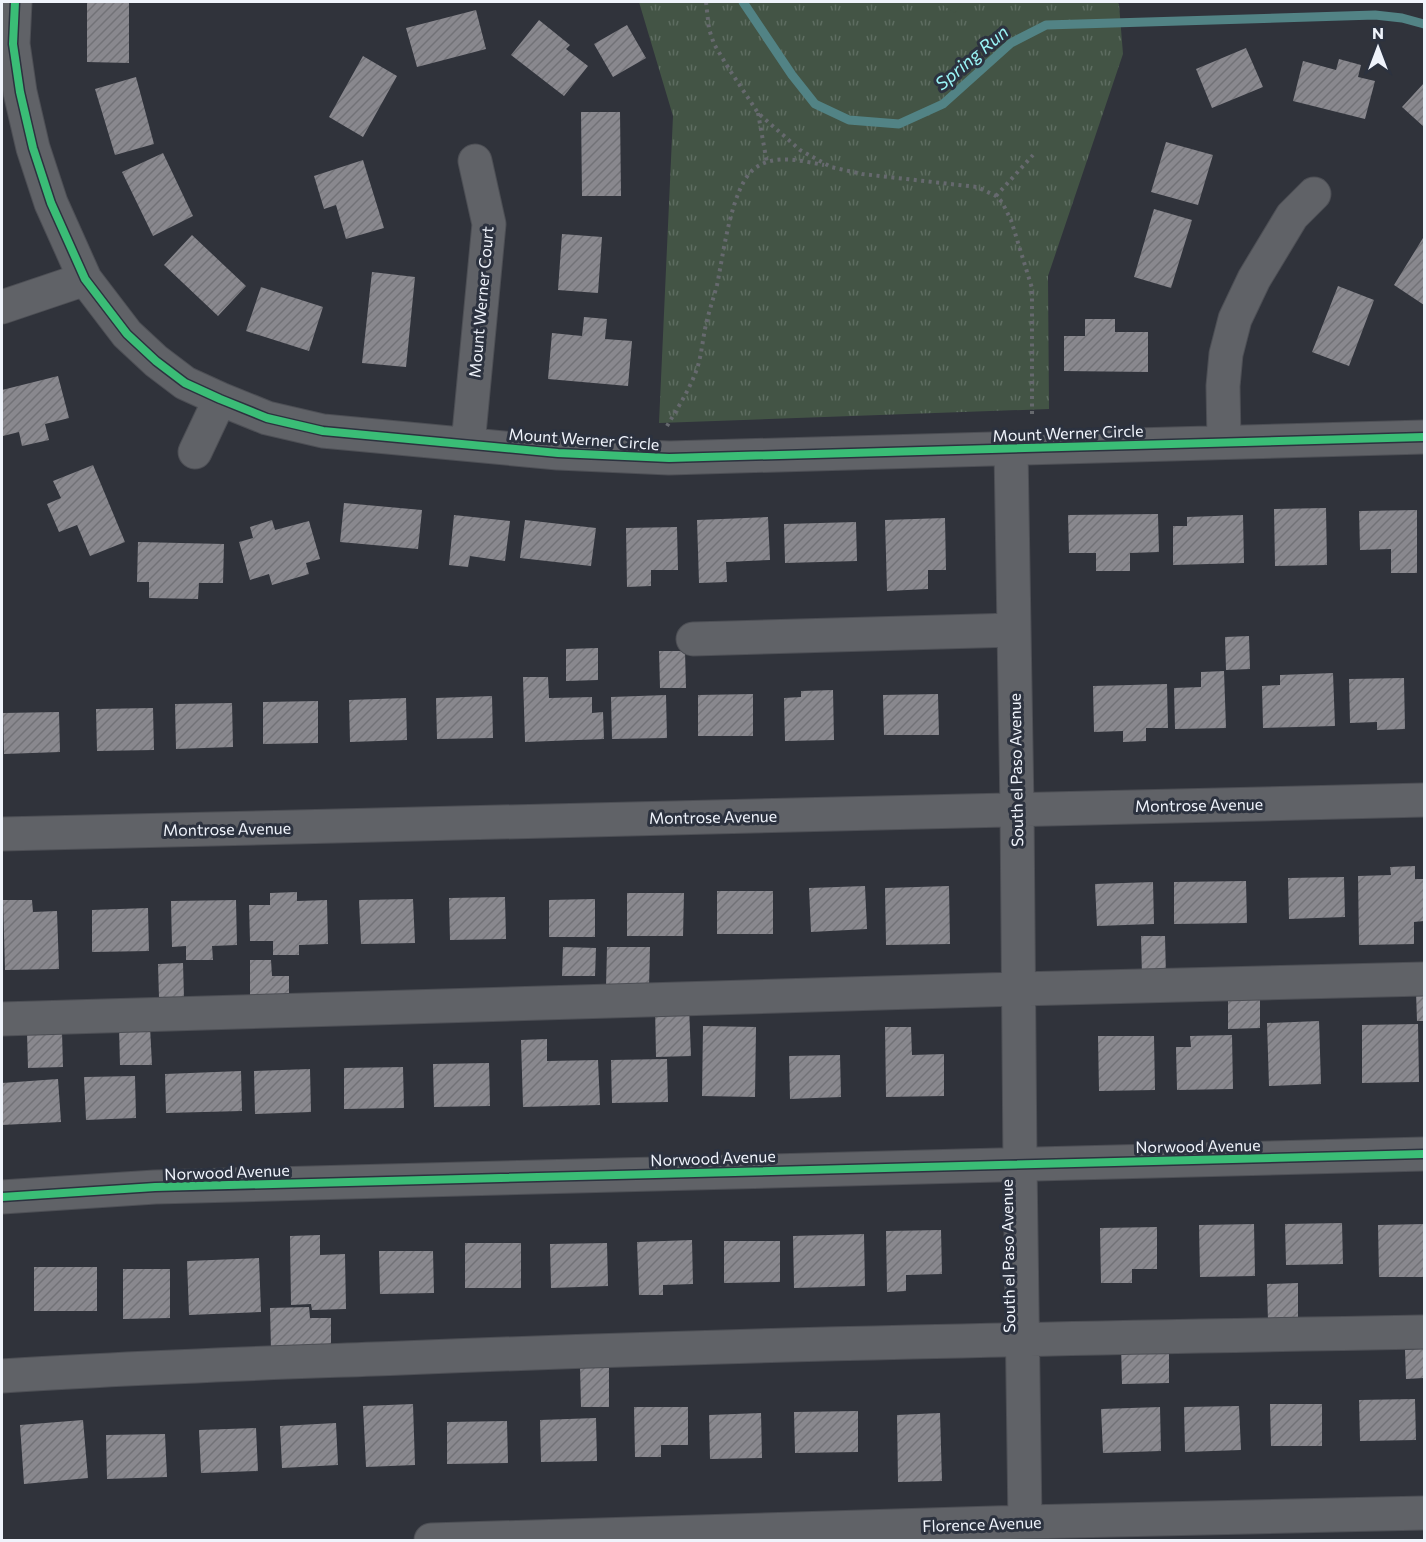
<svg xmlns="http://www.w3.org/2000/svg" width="1426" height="1542" font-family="Commissioner,sans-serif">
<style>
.park{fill:url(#park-tufts)}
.garden{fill:#435445}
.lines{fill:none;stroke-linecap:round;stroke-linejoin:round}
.stream{stroke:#528385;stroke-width:9}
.building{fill:url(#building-hatch)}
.minor-casing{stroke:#4d4f55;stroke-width:35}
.path{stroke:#66696e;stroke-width:4;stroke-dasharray:3 4.5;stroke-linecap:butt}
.minor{stroke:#606267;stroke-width:33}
.cycleway-casing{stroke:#2c323f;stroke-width:11}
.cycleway{stroke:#3abd76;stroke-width:8}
.labels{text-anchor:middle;stroke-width:6;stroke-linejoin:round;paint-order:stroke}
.street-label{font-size:16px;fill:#eff3fb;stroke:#2c323f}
.water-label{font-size:18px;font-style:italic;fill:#9af5f7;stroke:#2c323f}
</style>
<defs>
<pattern id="park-tufts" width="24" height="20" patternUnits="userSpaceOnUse" patternTransform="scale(1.5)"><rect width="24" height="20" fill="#435445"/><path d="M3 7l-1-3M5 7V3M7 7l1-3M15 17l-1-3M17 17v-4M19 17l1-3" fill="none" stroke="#5e6d61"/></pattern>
<pattern id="building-hatch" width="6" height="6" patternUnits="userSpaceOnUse" patternTransform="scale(1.5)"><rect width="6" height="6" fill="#89888e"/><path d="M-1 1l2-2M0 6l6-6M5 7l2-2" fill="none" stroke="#727277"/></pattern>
</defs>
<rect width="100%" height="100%" fill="#30333b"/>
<path class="park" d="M639 2H1117L1119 4 1123 54 1048 276 1049 409 659 423 673 116Z"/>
<path class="garden" d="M938 2H962L955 13Z"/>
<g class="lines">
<path class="stream" d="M743 2 792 75 815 104 849 120 899 124 943 104 1011 43 1046 25 1375 15 1402 18 1424 24"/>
</g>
<path class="building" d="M87 2H129V63L87 62Z
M476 10 486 49 417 67 406 28Z
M539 20 570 45 566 49 588 66 564 96 511 55Z
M627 25 646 58 613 77 594 44Z
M1246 48 1263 87 1212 108 1196 69Z
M363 56 397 76 363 137 329 117Z
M1339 59 1361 65 1358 77 1375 81 1365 119 1293 101 1303 61 1336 70Z
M136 77 154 144 115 155 95 89Z
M1424 83V127L1402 107Z
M581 112H620L621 196H582Z
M1166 142 1213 155 1198 205 1151 192Z
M163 153 193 216 153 236 122 172Z
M363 160 384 228 346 239 336 205 324 209 314 176Z
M1154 209 1192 220 1171 288 1134 277Z
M562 234 602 237 598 293 558 290Z
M192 235 246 286 218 316 164 265Z
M1423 238 1424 239V305L1394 285Z
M372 272 415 277 406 367 362 363Z
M1338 286 1374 300 1349 366 1312 352Z
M261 287 323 307 309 351 246 331Z
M584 317 607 319 605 339 632 341 628 386 548 379 552 333 582 336Z
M1085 319H1115V332H1148V372L1064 371V336H1085Z
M58 376 69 418 45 424 49 440 22 446 19 432 3 436 2 431V390Z
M93 465 125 542 90 556 77 525 59 532 47 504 61 498 53 481Z
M344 503 422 510 418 549 340 542Z
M1326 508 1327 565 1275 566 1274 509Z
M1417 510V573H1391V549L1360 550 1359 511Z
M1158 514 1159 552 1130 553V571H1096V553H1069L1068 515Z
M454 515 510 521 505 561 470 556 468 567 449 565Z
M1243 515 1244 563 1173 565V526H1187V517Z
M768 517 770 560 726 562 727 582 699 583 697 520Z
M945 518 946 570H928V589L887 591 885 520Z
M272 520 275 530 309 521 320 559 306 563 309 574 272 585 269 574 250 580 239 542 253 538 250 527Z
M525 520 596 528 591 566 520 558Z
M856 522 857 561 785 563 784 524Z
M677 527 678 570H651V586L627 587 626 528Z
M138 542 224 544 223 583H199L198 599 149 598V582H137Z
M1249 636 1250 669 1226 670 1225 637Z
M598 648V680L566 681V649Z
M659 651H685L686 688H660Z
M1224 671 1226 728 1175 729 1174 688 1201 687V672Z
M1333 673 1335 726 1263 728 1262 686 1280 685V675Z
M523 677H548L549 698 592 697V713L603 712 604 739 525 742Z
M1404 678 1405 729 1377 730V722L1350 723 1349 679Z
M1167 684 1168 728H1146V741L1123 742V731L1094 732 1093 686Z
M833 690 834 740 785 741 784 698 801 697V691Z
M753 694V736H698V695Z
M938 694 939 735H884L883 695Z
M666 695 667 738 612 739 611 697Z
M492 696 493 738 437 739 436 698Z
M406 698 407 740 350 742 349 700Z
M318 701V743L263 744V702Z
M232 703 233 747 176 749 175 704Z
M153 708 154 750 97 751 96 709Z
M59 712 60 752 4 754 3 713Z
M1415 866V879H1424V921L1414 922V944L1359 945 1358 876 1391 875 1390 867Z
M1344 877 1345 917 1289 919 1288 878Z
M1246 881 1247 923 1174 924V882Z
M1153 882 1154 924 1097 926 1095 884Z
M865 886 867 929 811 932 809 888Z
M949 886 950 944 886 945 885 888Z
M717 891H773V934H717Z
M297 892V901L327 900 328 944 299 945V955H273V941H250L249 905H270V893Z
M627 893H684L683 936H627Z
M505 897 506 939 450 940 449 898Z
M413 899 415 943 361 944 359 900Z
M595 899V937H549V900Z
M3 900H32L33 912 57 911 59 969 5 970Z
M236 900 237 945 212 946 213 960H186V946L172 947 171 901Z
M148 908 149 951 92 952V910Z
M1141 936H1165L1166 976H1142Z
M563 947 596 948 595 976H562Z
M607 947H650L649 987H606Z
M250 960H271L272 976H289V996H250Z
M183 963 184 998H159L158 964Z
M1416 992H1424V1021H1417Z
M1260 994V1028L1228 1029V995Z
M689 1006 691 1056 656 1057 655 1007Z
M1319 1021 1321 1084 1269 1086 1267 1023Z
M1418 1024 1419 1082 1362 1083V1025Z
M703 1026 756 1027 755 1097 702 1096Z
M150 1027 152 1065H120L119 1028Z
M885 1027H911L912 1055 944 1054V1096L886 1097Z
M62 1032 63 1067 28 1068 27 1033Z
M1232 1035 1233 1089 1177 1090 1176 1047H1191L1190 1036Z
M1098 1036H1154L1155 1090 1099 1091Z
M547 1039V1061L598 1060 600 1105 523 1107 521 1040Z
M840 1055 841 1097 790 1099 789 1056Z
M667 1059 668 1102 612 1103 611 1060Z
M489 1063 490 1106 434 1107 433 1064Z
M403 1067 404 1108 344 1109V1068Z
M310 1069 311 1112 255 1114 254 1071Z
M241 1071 242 1111 166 1113 165 1074Z
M135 1076 136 1118 86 1120 84 1077Z
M58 1079 61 1122 2 1125V1083Z
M1342 1223 1343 1264 1286 1265 1285 1224Z
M1254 1224 1255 1276 1200 1277 1199 1225Z
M1424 1224V1277H1379L1378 1225Z
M1157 1227V1269H1132V1283H1101L1100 1228Z
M941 1230 942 1274 906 1275V1291L887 1292 886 1231Z
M864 1234 865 1286 794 1288 793 1236Z
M320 1235V1255L345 1254 346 1309 312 1310 311 1304 291 1305 290 1236Z
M692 1240 693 1284 663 1285V1295H639L637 1242Z
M724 1241H780V1282L724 1283Z
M465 1243H521V1288H465Z
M607 1243 608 1286 551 1288 550 1244Z
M379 1251H433L434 1293 380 1294Z
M259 1258 261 1312 189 1315 187 1261Z
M34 1267H97V1311H34Z
M123 1269H170V1318L123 1319Z
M1298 1283V1322H1268L1267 1284Z
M309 1307 310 1318H331V1349L271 1350 270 1308Z
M1169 1343V1383L1122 1384 1121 1344Z
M1424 1349V1378L1406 1379 1405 1350Z
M580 1366H609V1407H581Z
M1415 1399 1416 1440 1360 1441 1359 1400Z
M413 1404 415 1465 366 1467 363 1406Z
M1270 1404H1322V1446H1271Z
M1239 1406 1241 1450 1185 1452 1184 1407Z
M634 1407H688V1445H661V1457H635Z
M1160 1407 1161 1451 1103 1453 1101 1409Z
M858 1411V1452L795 1453 794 1412Z
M761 1413 762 1458 710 1459 709 1415Z
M940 1413 942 1481 898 1482 897 1415Z
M596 1418 597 1461 541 1462 540 1420Z
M83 1420 88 1478 24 1484 20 1425Z
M507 1421 508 1463 447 1464V1422Z
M336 1423 338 1465 282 1468 280 1426Z
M256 1428 258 1471 201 1473 199 1430Z
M165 1434 167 1477 107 1479 106 1435Z"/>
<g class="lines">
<defs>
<path id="minor" d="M15 2 13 44 20 92 33 148 51 203 85 279 127 334 156 361 185 383 220 399 267 418 323 431 558 453 669 458 1424 437
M2 307 85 279
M1224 441 1223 386 1226 354 1235 319 1254 279 1292 216 1314 194
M468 444 489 224 475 161
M1011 449 1017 809 1020 1164 1025 1522
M195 452 220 399
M693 639 1014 630
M2 834 1424 800
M2 1019 1019 989 1424 979
M2 1197 155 1187 1424 1154
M2 1376C135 1367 268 1363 402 1358 743 1344 1084 1338 1424 1332
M431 1540 1025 1522 1424 1513"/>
</defs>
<use href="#minor" class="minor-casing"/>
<path class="path" d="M706 2 709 29 714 44 729 69 758 113 800 150 831 167 862 174 977 187 996 196 1002 202 1011 220 1032 288V417
M758 113 767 163
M996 196 1033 155
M667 426C677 409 688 392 695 374 701 360 702 344 705 329 708 314 713 300 717 285 723 257 731 187 754 169 774 153 801 161 824 165"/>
<use href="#minor" class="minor"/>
<defs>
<path id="cycleway" d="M15 2 13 44 20 92 33 148 51 203 85 279 127 334 156 361 185 383 220 399 267 418 323 431 558 453 669 458 1424 437
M2 1197 155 1187 1424 1154"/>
</defs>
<use href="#cycleway" class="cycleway-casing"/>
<use href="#cycleway" class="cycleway"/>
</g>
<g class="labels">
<g class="street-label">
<text transform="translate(481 302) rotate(-85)" y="6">Mount Werner Court</text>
<text transform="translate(1068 433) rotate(-2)" y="6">Mount Werner Circle</text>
<text transform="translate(584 439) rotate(4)" y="6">Mount Werner Circle</text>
<text transform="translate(1016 770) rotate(-91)" y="6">South el Paso Avenue</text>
<text transform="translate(1199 805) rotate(-1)" y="6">Montrose Avenue</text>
<text transform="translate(713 817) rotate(-1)" y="6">Montrose Avenue</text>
<text transform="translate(227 829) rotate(-1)" y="6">Montrose Avenue</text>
<text transform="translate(1198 1146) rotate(-1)" y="6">Norwood Avenue</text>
<text transform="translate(713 1158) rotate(-2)" y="6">Norwood Avenue</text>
<text transform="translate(227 1172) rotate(-2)" y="6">Norwood Avenue</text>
<text transform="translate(1008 1256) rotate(-91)" y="6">South el Paso Avenue</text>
<text transform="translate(982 1524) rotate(-2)" y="6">Florence Avenue</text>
</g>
<g class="water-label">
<text transform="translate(972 58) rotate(-40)" y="6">Spring Run</text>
</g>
</g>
<rect width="1426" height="1542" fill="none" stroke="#eff3fb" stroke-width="6"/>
<g transform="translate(1378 48)" stroke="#2c323f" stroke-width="4.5" paint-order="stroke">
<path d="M0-4.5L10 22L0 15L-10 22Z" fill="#eff3fb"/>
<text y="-9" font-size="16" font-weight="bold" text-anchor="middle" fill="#eff3fb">N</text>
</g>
</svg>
